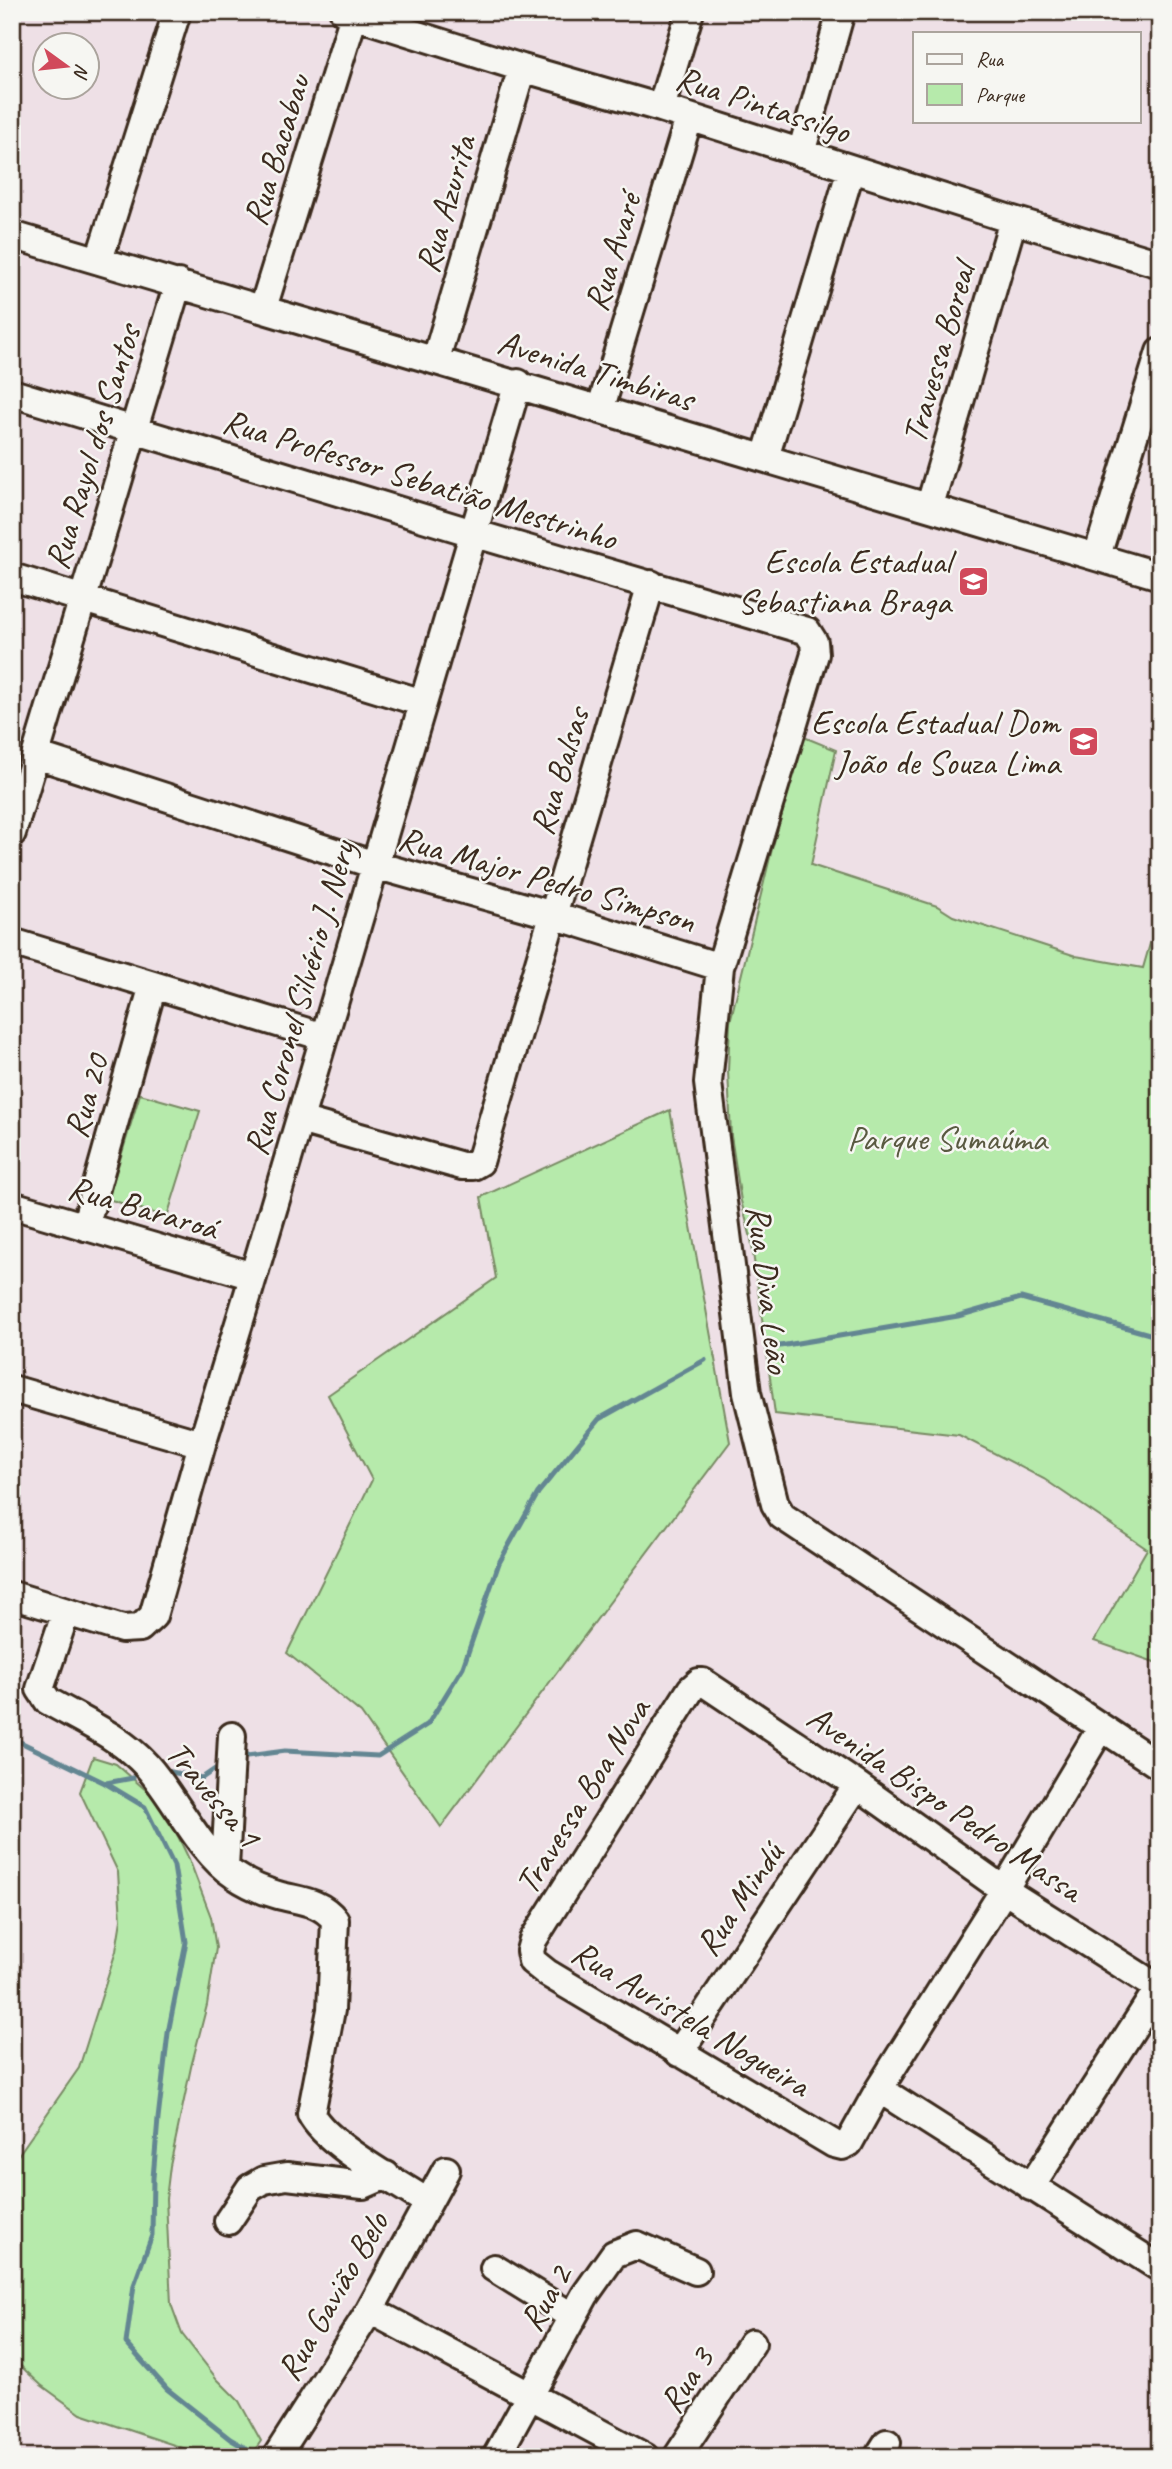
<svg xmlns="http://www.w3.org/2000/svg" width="1172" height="2469" font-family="Caveat,sans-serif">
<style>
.green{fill:#b6eaab;stroke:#788a64;stroke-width:2}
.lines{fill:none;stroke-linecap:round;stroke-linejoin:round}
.stream{stroke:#638692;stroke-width:5}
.minor-casing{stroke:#3b2a1e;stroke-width:32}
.minor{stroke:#f6f6f2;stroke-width:26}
.labels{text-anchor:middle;stroke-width:5;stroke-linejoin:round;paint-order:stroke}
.street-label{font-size:35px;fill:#3b2a1e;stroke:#f6f6f2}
.poi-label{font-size:35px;fill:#3b2a1e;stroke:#f6f6f2;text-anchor:end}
.park-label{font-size:35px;fill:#5a5a41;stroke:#f6f6f2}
</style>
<rect width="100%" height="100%" fill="#eee0e6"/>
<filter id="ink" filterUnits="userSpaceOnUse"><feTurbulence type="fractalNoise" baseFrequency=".0143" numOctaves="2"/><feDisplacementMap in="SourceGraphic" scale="14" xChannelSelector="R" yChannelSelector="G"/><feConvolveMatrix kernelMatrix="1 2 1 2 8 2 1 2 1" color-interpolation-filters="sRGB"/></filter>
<g filter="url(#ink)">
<path class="green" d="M804 737 836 750 811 865 937 906 953 916 1076 956 1143 968 1160 909V1664L1094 1641 1147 1549 1044 1479 959 1435 775 1414 751 1238 741 1201 731 1136 728 1071 730 1022 772 849Z
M140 1094 200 1111 167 1217 108 1199Z
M670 1110 730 1442 441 1827 361 1713 287 1653 372 1480 328 1395 496 1278 481 1197Z
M93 1757 116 1764 163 1805 189 1859 211 1917 216 1948 207 2005 191 2067 170 2166 166 2199 171 2304 182 2334 217 2379 239 2401 261 2441 250 2457H210L81 2414 41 2385 12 2358V2164L79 2068 116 1951 121 1920 118 1872 80 1792Z"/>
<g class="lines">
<path class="stream" d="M768 1348 958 1316 1021 1298 1160 1337
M12 1738 105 1783 145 1807 174 1866 186 1942 168 2033 158 2119 153 2178 152 2235 134 2285 126 2343 167 2389 230 2439 261 2457
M247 1756 285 1751 378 1756 428 1724 463 1667 499 1563 538 1493 599 1419 705 1360
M166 1771 202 1778 215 1769
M106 1783 133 1778"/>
<defs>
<path id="minor" d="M344 12 522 68 661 108 1013 220 1160 264
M661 108 690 12
M801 153 841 12
M12 235C395 347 778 459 1160 576
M99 260 177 12
M263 308 355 12
M436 359 522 68
M12 393 473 533 807 631 814 642 815 654 720 967 708 1083 747 1393 775 1504 782 1516 1160 1766
M601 407 689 118
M765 458 851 169
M930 505 1013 220
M1097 556 1160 352
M12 577 423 703
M36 755 375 865 553 915 720 967
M12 833 178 283
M12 942 324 1037
M300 1120 462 1166H473L480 1162 651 584
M12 1205 253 1276
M85 1227 153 985
M12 1389 202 1444
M12 1595 122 1629 140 1628 153 1616 202 1444 248 1294 518 383
M66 1612 40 1689 48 1701C81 1720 121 1737 147 1766 175 1797 199 1852 234 1875 247 1884 263 1891 278 1895 300 1901 320 1901 335 1920L331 2010 311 2114C326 2144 397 2182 427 2202
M1101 1728 1004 1890 879 2089 849 2143 842 2146 834 2144 547 1973 532 1961 530 1951 533 1940 691 1689 699 1682H703L857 1785 1004 1890 1160 1989
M225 1868 232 1736
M679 2053 857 1785
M879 2089 1160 2268
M1031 2187 1158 1989
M228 2221 250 2188 264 2180 287 2176 363 2185 386 2175
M494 2268 573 2317
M370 2310 645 2457
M276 2457 370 2310 446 2170
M496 2457 585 2295 614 2254 637 2245 696 2271
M677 2457 752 2343
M878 2457 887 2443"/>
</defs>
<use href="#minor" class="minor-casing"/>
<use href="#minor" class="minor"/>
</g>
</g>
<defs>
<symbol id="school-square" viewBox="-11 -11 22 22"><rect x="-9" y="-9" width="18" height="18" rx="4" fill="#d1495b" stroke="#f6f6f2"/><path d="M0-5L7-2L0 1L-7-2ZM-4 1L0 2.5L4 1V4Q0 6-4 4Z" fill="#fff"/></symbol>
</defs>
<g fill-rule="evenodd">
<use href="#school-square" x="956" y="564" width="35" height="35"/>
<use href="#school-square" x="1066" y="724" width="35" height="35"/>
</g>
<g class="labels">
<g class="street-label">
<text transform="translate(763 104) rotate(18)" y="12">Rua Pintassilgo</text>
<text transform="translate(276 150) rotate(-73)" y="12">Rua Bacabau</text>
<text transform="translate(445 204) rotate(-74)" y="12">Rua Azurita</text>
<text transform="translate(612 252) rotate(-73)" y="12">Rua Avaré</text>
<text transform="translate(938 353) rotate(-74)" y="12">Travessa Boreal</text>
<text transform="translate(596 370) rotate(17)" y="12">Avenida Timbiras</text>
<text transform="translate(92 447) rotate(-73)" y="12">Rua Rayol dos Santos</text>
<text transform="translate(420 479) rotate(17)" y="12">Rua Professor Sebatião Mestrinho</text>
<text transform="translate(559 771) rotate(-73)" y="12">Rua Balsas</text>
<text transform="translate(547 879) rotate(16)" y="12">Rua Major Pedro Simpson</text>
<text transform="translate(299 998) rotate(-74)" y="12">Rua Coronel Silvério J. Nery</text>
<text transform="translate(86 1096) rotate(-74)" y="12">Rua 20</text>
<text transform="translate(143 1207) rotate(16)" y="12">Rua Bararoá</text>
<text transform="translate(769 1289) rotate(83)" y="12">Rua Diva Leão</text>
<text transform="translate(214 1794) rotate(50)" y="12">Travessa 1</text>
<text transform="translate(582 1796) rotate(-58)" y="12">Travessa Boa Nova</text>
<text transform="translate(945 1803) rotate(34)" y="12">Avenida Bispo Pedro Massa</text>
<text transform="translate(739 1899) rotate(-56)" y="12">Rua Mindú</text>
<text transform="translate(691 2018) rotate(31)" y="12">Rua Auristela Nogueira</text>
<text transform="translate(332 2296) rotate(-60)" y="12">Rua Gavião Belo</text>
<text transform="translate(545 2298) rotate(-60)" y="12">Rua 2</text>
<text transform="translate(686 2380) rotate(-57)" y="12">Rua 3</text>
</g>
<g class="poi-label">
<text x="951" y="573">Escola Estadual<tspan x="951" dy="40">Sebastiana Braga</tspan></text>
<text x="1060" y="734">Escola Estadual Dom<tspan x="1060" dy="40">João de Souza Lima</tspan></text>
</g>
<g class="park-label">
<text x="947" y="1150">Parque Sumaúma</text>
</g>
</g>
<rect width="1172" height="2469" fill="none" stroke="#f6f6f2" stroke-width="42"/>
<rect x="21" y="21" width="1130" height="2427" fill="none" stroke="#3b2a1e" stroke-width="2.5" filter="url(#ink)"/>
<rect x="913" y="32" width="228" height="91" fill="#f6f6f2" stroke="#aba49d" stroke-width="2"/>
<rect x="927" y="54" width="35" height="10" fill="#f6f6f2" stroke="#aba49d" stroke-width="2"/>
<text x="976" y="66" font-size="21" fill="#3b2a1e">Rua</text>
<rect x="927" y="84" width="35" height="21" fill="#b6eaab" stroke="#aba49d" stroke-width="2"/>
<text x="976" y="102" font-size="21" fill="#3b2a1e">Parque</text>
<g transform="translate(66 66) rotate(105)"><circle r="33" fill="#f6f6f2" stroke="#aba49d" stroke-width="2"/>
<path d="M0-5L12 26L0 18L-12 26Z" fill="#d1495b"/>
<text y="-10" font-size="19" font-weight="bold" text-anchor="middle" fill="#3b2a1e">N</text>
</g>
</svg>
